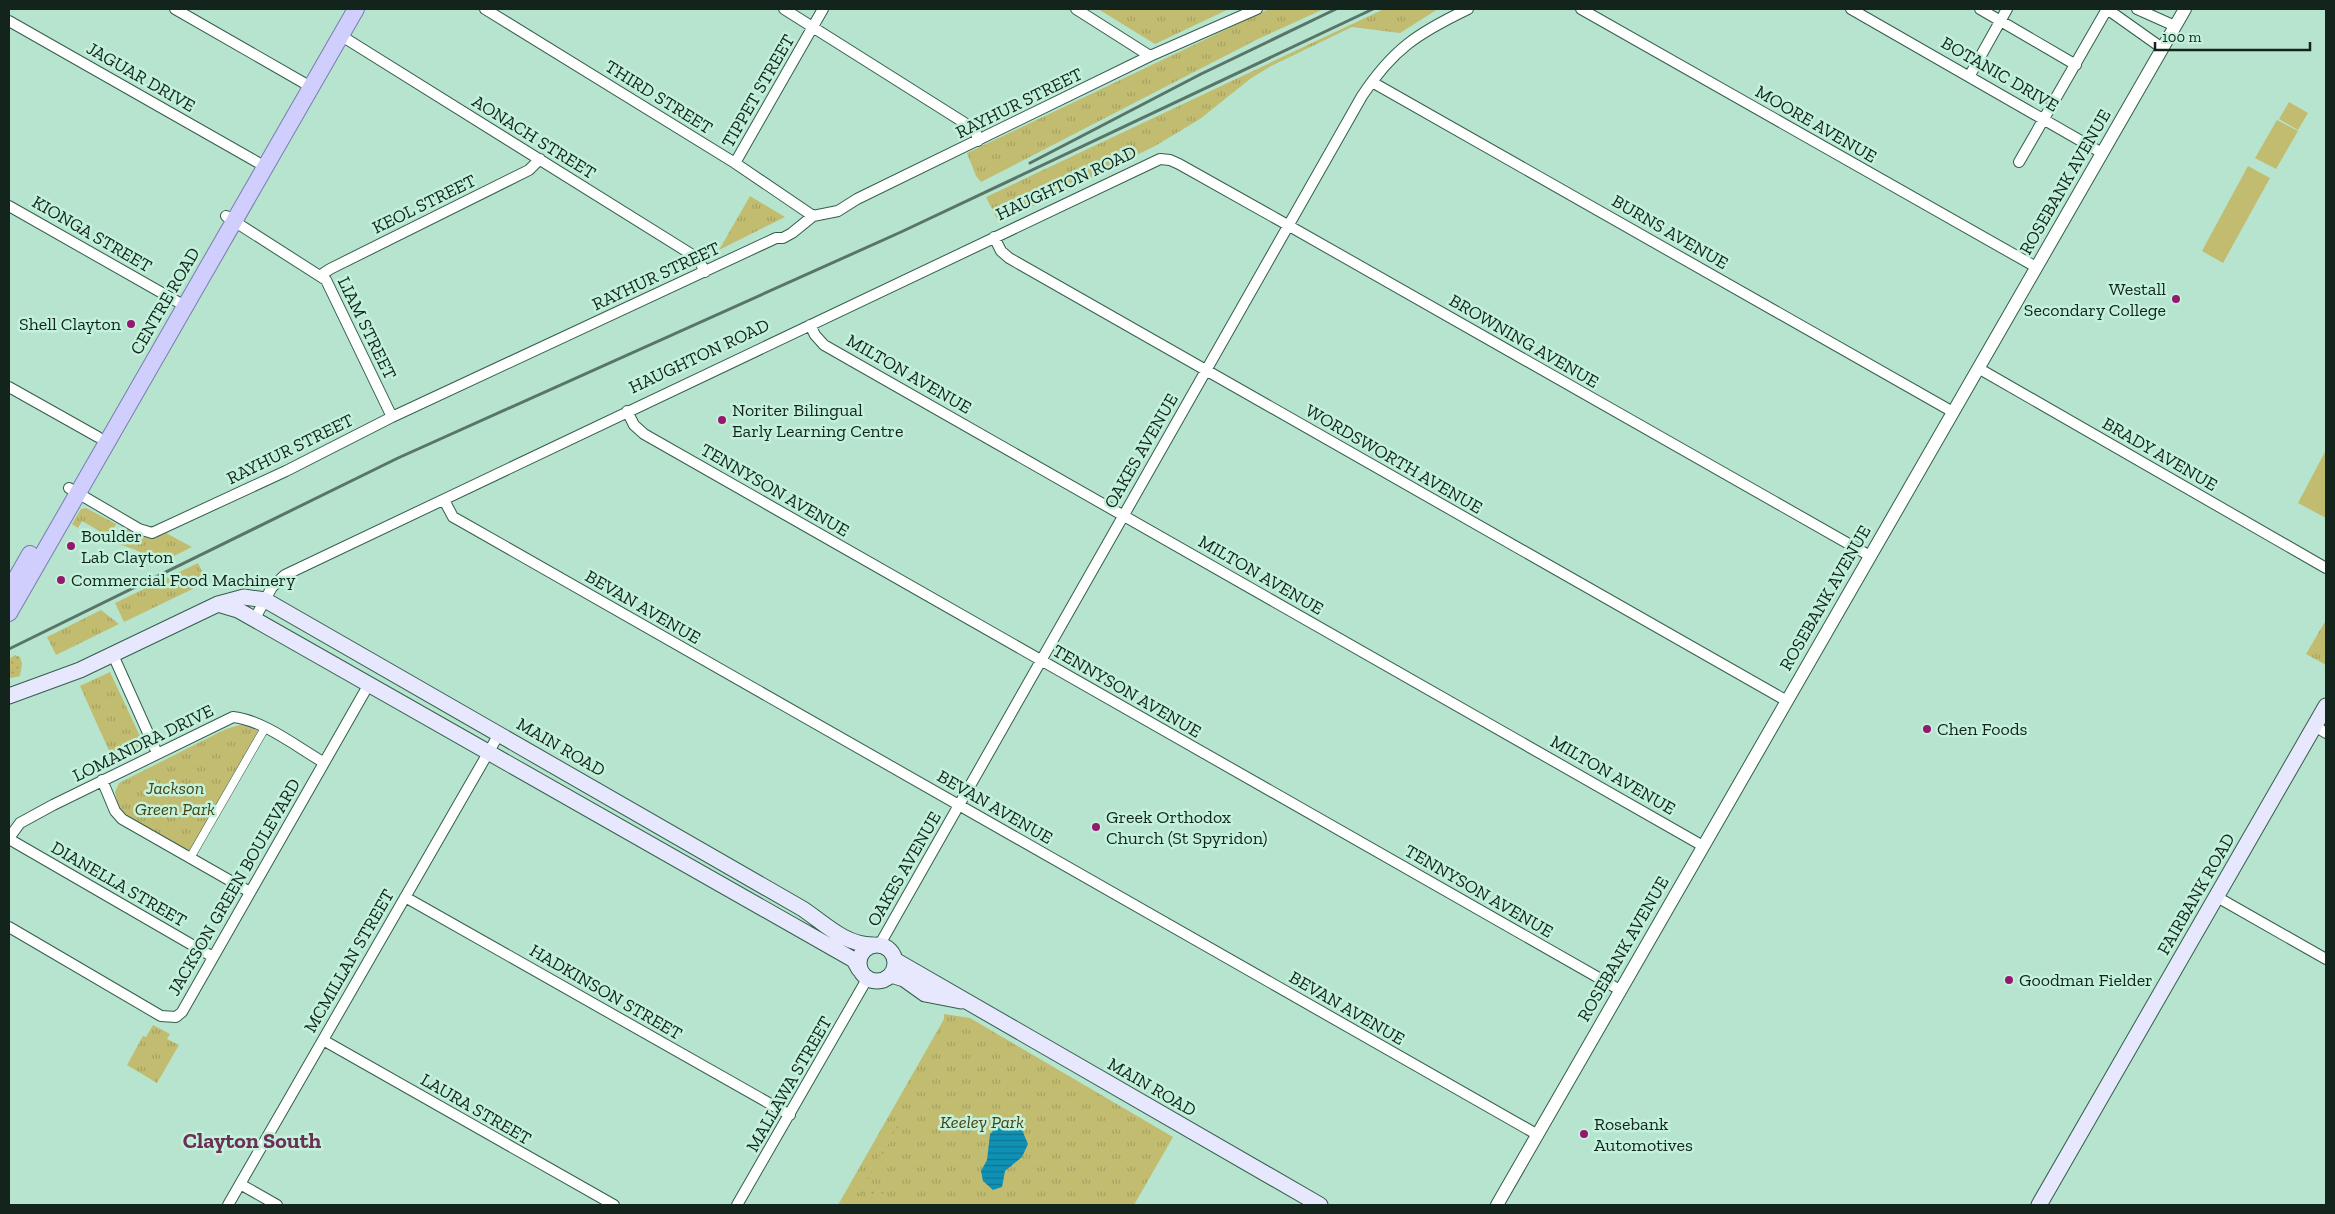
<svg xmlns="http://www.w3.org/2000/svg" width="2335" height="1214" font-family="'Zilla Slab',serif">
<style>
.grass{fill:url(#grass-tufts)}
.garden{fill:url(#garden-dots)}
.pitch{fill:#c2bc70}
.water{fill:url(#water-rules)}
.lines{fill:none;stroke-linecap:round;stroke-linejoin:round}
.pedestrian-casing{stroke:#345e4c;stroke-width:9}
.minor-casing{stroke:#345e4c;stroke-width:12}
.tertiary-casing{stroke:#345e4c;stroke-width:14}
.secondary-casing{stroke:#345e4c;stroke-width:17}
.primary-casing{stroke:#787ead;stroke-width:18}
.pedestrian{stroke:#fff;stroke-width:8}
.minor{stroke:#fff;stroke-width:10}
.tertiary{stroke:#fff;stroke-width:12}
.secondary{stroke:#e7e7fe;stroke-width:15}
.primary{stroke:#cfcefc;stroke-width:16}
.rail{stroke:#587568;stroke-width:3}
.poi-dot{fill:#96176f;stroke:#c3f1db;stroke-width:2}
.labels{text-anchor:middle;stroke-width:5;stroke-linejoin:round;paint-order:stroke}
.street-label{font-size:18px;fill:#13241d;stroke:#c3f1db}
.poi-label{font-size:18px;fill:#13241d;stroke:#c3f1db;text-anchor:start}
.park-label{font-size:18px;font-style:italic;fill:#484312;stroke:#c3f1db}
.district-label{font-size:22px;font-weight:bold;fill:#6c2f55;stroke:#c3f1db}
</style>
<defs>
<pattern id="grass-tufts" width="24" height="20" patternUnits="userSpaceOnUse" patternTransform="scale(1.25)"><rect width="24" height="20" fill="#c2bc70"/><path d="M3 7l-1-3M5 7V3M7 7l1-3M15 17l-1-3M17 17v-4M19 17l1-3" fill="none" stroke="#a6a161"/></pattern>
<pattern id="garden-dots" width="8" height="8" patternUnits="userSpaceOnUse" patternTransform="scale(1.25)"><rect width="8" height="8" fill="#c2bc70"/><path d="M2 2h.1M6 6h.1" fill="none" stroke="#a6a161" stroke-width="1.8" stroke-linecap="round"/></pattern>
<pattern id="water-rules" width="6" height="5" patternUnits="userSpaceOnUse" patternTransform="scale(1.25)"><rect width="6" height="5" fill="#0f91b5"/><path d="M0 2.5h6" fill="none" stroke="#0d7693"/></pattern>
</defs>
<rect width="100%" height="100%" fill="#b6e4ce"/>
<path class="grass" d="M1098 9H1229L1155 44Z
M1269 9H1324L1258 39 981 182 976 176 967 153Z
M1384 9H1438L1400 33 1352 27 1271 66 1250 79 1200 119 1155 146 999 223 986 197Z
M750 196 785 217 719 250Z
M86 508 116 524 110 537 82 521 78 528 72 524 81 509Z
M123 528 150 539 166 533 192 547 160 563 136 550 116 543Z
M198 563 207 582 124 622 115 603Z
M101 610 119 624 56 655 47 637Z
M2326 620V665L2306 654Z
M110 672 146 749 115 764 80 686Z
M243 724 258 731 189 852 128 817 118 805 115 792 119 783 226 729Z
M944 1014 970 1018 1173 1137 1134 1205H838L944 1019Z
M153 1025 170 1034 167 1039 179 1045 157 1083 127 1065 143 1036 146 1037Z"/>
<path class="garden" d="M15 655 20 657 22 664 20 676 11 678 9 677V659Z
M905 1110 907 1112 865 1185 867 1187 863 1194 860 1192 863 1186Z
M870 1187 878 1192 881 1190 887 1195 870 1196Z"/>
<path class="pitch" d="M2289 102 2308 113 2298 130 2279 119Z
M2277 120 2298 131 2276 169 2255 158Z
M2248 166 2270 178 2223 263 2202 251Z
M2326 450V518L2298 503Z"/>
<path class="water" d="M1008 1124 1022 1130 1028 1144 1022 1157 1005 1171 1002 1187 993 1190 983 1181 981 1171 987 1160 990 1134 999 1125Z"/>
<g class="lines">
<defs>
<path id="pedestrian" d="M190 858 265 728"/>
<path id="minor" d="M175 9 311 87
M485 9 735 163 813 216
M784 9 971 127 976 133 978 141
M1076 9 1150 56
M1581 9 2036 267
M1851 9 2102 153
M1980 9 2076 65
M2137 9 2175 26
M9 21 257 162
M340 35 691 254 700 262 705 272
M1970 75 2007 9
M1372 82 1953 412
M2019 162 2107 9 2162 48
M735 163 823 9
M9 206 185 306
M226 216 326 280 392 417
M994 237 1001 251 1009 258 1787 701
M321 275 330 269 529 170 540 159
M810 325 815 335 824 345 1703 846
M1978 368 2326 568
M9 387 98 437
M627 411 634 425 644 434 1620 990
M69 488 139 529 152 533 286 471 392 417 776 238H783L792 233 813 216 838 211 857 199 1150 56 1257 9
M444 500 453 517 462 522 1538 1135
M254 620 272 587 285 575 1160 159 1170 160 1179 164 1277 219 1870 556
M113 655 157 753
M2315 726 2326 733
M102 780 115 811 122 819 250 892
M9 838 20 823 53 805 233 717C263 720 297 747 323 762
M9 839 213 957
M405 897 790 1115
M2217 897 2326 959
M9 927 161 1016 176 1017 182 1012 369 684
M880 944 1362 96C1393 49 1418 33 1468 9
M323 1040 614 1205
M240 1184 277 1205
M228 1205 499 734
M737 1205 867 979"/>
<path id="tertiary" d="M1497 1205 2185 9"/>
<path id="secondary" d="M218 604 238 610 854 960 859 969
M9 696 80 670 218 604 244 597 265 600 803 909C825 924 845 945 873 945
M859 963a18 18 0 1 1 36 0a18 18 0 1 1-36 0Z
M895 960 1320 1205
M891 975 904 979 925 994 961 1001
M2039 1205 2326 706"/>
<path id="primary" d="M9 591 30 554
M9 613 356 9"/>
</defs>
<use href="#pedestrian" class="pedestrian-casing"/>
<use href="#minor" class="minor-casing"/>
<use href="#tertiary" class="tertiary-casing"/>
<use href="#secondary" class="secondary-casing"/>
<use href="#primary" class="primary-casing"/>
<use href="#pedestrian" class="pedestrian"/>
<use href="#minor" class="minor"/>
<use href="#tertiary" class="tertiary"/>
<use href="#secondary" class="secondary"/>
<use href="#primary" class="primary"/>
<path class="rail" d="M1030 163 1201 74 1336 9
M9 649 398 458 901 232 1373 9"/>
</g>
<g class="poi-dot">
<circle cx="2176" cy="299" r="5"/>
<circle cx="131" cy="324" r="5"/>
<circle cx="722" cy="420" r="5"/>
<circle cx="71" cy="546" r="5"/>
<circle cx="61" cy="580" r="5"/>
<circle cx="1927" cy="729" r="5"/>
<circle cx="1096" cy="827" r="5"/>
<circle cx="2009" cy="980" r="5"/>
<circle cx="1584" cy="1134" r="5"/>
</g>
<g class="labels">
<g class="street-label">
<text transform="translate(2000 74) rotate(30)" y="6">BOTANIC DRIVE</text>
<text transform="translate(141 77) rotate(30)" y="6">JAGUAR DRIVE</text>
<text transform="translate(758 91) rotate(-60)" y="6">TIPPET STREET</text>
<text transform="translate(659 97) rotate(32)" y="6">THIRD STREET</text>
<text transform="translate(1019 103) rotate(-26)" y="6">RAYHUR STREET</text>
<text transform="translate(1816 124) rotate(30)" y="6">MOORE AVENUE</text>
<text transform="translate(534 137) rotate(32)" y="6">AONACH STREET</text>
<text transform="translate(2065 182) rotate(-60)" y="6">ROSEBANK AVENUE</text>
<text transform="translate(1066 183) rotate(-25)" y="6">HAUGHTON ROAD</text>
<text transform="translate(424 204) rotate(-26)" y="6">KEOL STREET</text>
<text transform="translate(1670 232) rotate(30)" y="6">BURNS AVENUE</text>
<text transform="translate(92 234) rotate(30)" y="6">KIONGA STREET</text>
<text transform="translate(656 276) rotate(-25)" y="6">RAYHUR STREET</text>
<text transform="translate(165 301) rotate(-60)" y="6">CENTRE ROAD</text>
<text transform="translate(367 328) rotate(64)" y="6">LIAM STREET</text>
<text transform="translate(1524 341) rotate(30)" y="6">BROWNING AVENUE</text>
<text transform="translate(699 356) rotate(-25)" y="6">HAUGHTON ROAD</text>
<text transform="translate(909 374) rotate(30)" y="6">MILTON AVENUE</text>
<text transform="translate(290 449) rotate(-26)" y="6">RAYHUR STREET</text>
<text transform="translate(1141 451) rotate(-60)" y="6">OAKES AVENUE</text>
<text transform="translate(2160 454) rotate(30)" y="6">BRADY AVENUE</text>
<text transform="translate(1394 459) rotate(30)" y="6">WORDSWORTH AVENUE</text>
<text transform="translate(775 490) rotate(30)" y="6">TENNYSON AVENUE</text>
<text transform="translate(1261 575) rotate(30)" y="6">MILTON AVENUE</text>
<text transform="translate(1825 598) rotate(-60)" y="6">ROSEBANK AVENUE</text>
<text transform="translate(643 607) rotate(30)" y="6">BEVAN AVENUE</text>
<text transform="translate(1127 691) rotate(30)" y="6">TENNYSON AVENUE</text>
<text transform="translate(143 743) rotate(-26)" y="6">LOMANDRA DRIVE</text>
<text transform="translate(561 747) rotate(30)" y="6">MAIN ROAD</text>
<text transform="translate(1613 775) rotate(30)" y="6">MILTON AVENUE</text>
<text transform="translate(995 807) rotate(30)" y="6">BEVAN AVENUE</text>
<text transform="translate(904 869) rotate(-60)" y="6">OAKES AVENUE</text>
<text transform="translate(119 884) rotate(30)" y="6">DIANELLA STREET</text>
<text transform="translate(234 887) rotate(-60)" y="6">JACKSON GREEN BOULEVARD</text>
<text transform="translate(1479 891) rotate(30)" y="6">TENNYSON AVENUE</text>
<text transform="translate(2196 894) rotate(-60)" y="6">FAIRBANK ROAD</text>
<text transform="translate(1623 949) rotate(-60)" y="6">ROSEBANK AVENUE</text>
<text transform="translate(349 961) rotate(-60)" y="6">MCMILLAN STREET</text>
<text transform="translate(606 992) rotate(30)" y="6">HADKINSON STREET</text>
<text transform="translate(1347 1008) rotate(30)" y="6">BEVAN AVENUE</text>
<text transform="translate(789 1084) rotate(-60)" y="6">MALLAWA STREET</text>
<text transform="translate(1152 1087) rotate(30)" y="6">MAIN ROAD</text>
<text transform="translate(476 1109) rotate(30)" y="6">LAURA STREET</text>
</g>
<g class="poi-label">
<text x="2166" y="295" text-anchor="end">Westall<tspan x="2166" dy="21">Secondary College</tspan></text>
<text x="121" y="330" text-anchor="end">Shell Clayton</text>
<text x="732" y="416">Noriter Bilingual<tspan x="732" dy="21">Early Learning Centre</tspan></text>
<text x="81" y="542">Boulder<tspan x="81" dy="21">Lab Clayton</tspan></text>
<text x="71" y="586">Commercial Food Machinery</text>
<text x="1937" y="735">Chen Foods</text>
<text x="1106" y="823">Greek Orthodox<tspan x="1106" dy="21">Church (St Spyridon)</tspan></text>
<text x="2019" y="986">Goodman Fielder</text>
<text x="1594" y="1130">Rosebank<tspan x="1594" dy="21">Automotives</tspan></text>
</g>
<g class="park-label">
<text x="175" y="794">Jackson<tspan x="175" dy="21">Green Park</tspan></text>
<text x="982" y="1128">Keeley Park</text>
</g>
<g class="district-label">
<text x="252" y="1148">Clayton South</text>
</g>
</g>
<rect width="2335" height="1214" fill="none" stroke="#13241d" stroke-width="20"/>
<path d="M2155 42v8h155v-8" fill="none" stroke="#13241d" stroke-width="2.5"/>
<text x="2162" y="42" font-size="15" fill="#13241d" stroke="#c3f1db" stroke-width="4" paint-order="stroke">100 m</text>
</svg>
